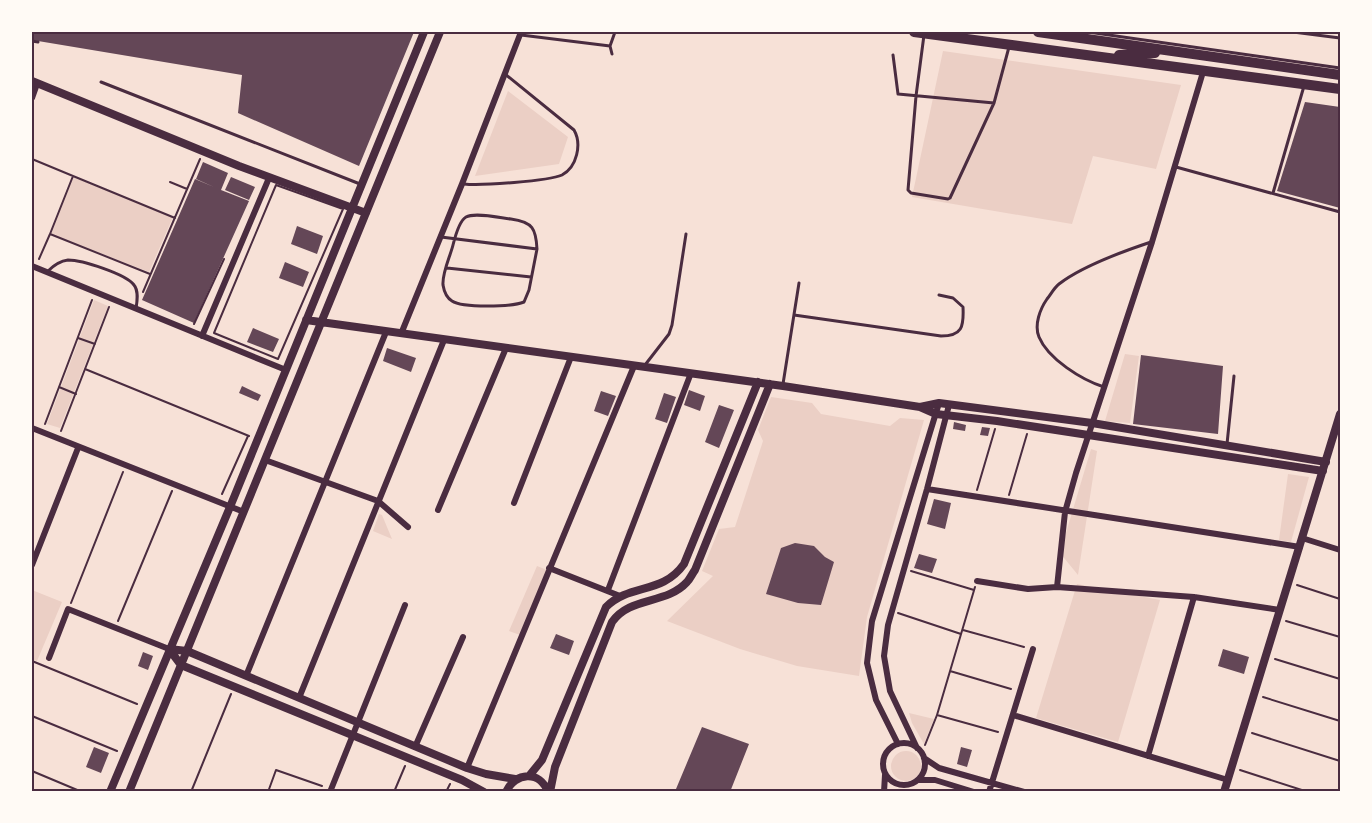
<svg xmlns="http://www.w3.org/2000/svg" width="1372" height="823" font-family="'Nunito Sans',sans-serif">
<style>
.green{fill:#ebcfc5}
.building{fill:#644757}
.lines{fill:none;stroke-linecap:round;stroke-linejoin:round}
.path{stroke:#4a2c40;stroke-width:2}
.service{stroke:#4a2c40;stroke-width:3}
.minor{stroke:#4a2c40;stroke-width:6}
.tertiary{stroke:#4a2c40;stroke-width:8}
.primary{stroke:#4a2c40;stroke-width:10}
.neatline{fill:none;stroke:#4a2c40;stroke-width:2}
</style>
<rect width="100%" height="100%" fill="#f7e1d7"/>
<path class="green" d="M943 51 1181 85 1156 169 1093 156 1072 224 912 197Z
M508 91 568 137 559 164 475 176Z
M73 177 173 217 149 272 50 234Z
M94 300 108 306 60 428 47 424Z
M1125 354 1139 356 1130 423 1105 421Z
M771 397 812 403 821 414 890 426 900 418 924 420 867 617 859 676 797 666 740 649 667 621 713 576 702 571 719 529 735 527 763 441 758 430Z
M1091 449 1097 451 1078 575 1060 553Z
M1288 474 1309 477 1291 542 1279 540Z
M379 514 382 515 392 539 373 531Z
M537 566 547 570 520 635 509 631Z
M1077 584 1160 600 1118 742 1036 718Z
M32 590 62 602 37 661 32 659Z
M909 713 934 719 924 744 912 723Z
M891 766a15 15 0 1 1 30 0a15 15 0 1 1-30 0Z"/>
<path class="building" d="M32 32H414L359 166 238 113 242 75 32 40Z
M1305 102 1340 107V208L1277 191Z
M203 162 228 173 221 190 249 201 194 323 142 300 195 179 214 187 196 179Z
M231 177 255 187 249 200 225 190Z
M297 226 323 236 317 254 291 244Z
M285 262 309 272 303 287 279 278Z
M253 328 279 339 273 352 247 342Z
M387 348 416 358 411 372 383 361Z
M1141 355 1223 366 1218 434 1133 424Z
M242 386 261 395 258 401 239 393Z
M689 390 705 396 700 411 684 405Z
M601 391 616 396 608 416 594 411Z
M664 393 676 397 667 423 655 419Z
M719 405 734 410 719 448 705 442Z
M954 422 966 425 965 431 953 429Z
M982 427 990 428 988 436 980 435Z
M934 499 951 503 945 529 927 524Z
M795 543 814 546 825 557 834 562 821 605 798 603 766 594 781 548Z
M919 554 937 559 932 573 914 568Z
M556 634 574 641 569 655 550 648Z
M1223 649 1249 657 1244 674 1218 666Z
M143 652 153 656 148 670 138 666Z
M702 727 749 744 730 792H683L676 789Z
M94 747 109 753 101 773 86 767Z
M961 747 972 750 967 767 957 764Z"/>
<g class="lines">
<path class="path" d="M32 159 73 176 50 234
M73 176 175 218
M170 182 187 189
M276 185 343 209 278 359 214 333Z
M39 259 50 234 150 274
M143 292 200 159
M194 324 224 259
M78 338 95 344
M85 369 249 436
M59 387 76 394
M45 424 92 300
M61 431 109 307
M977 490 995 429
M222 494 248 436
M1009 495 1027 434
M911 571 974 590
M1297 585 1340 599
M71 603 123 472
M898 613 961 634
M118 621 172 491
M1286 621 1340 637
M963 630 1024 647
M1275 659 1340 679
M32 661 137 704
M950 671 1011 689
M1263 697 1340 721
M937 715 998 732
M32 716 117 751
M1252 733 1340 761
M925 745 937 715 975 587
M1240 770 1308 792
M32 771 82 792
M191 792 231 694
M268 792 276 770 322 786
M394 792 405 766
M446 792 450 784"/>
<path class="service" d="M1088 32 1340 68
M1293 32 1340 38
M521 35 610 46 615 32
M32 41 38 42
M610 46 612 54
M893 55 898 94 994 103 950 198 948 199 911 193 908 190 916 96 924 35
M101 82 360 184
M994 103 1009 47
M1176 167 1340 212
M464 184C480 186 549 181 562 175 577 167 582 144 574 130L505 74
M1273 193 1304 86
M441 237 537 249 529 290 524 302C512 307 462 308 452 301 447 298 444 291 443 285 442 273 450 257 453 245 455 237 459 221 466 217 475 212 501 218 511 219 533 222 536 229 537 249
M447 268 531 277
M48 271C54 265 60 261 68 260 82 260 126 274 134 285 139 291 137 302 136 309
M794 315 941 336C962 336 964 327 963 307L953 298 939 295
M645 365 669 334 672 325 686 234
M783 384 799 283
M1104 387C1082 380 1048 359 1039 337 1034 325 1040 309 1047 299 1051 294 1054 288 1059 284 1081 267 1124 251 1151 242
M1227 444 1234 376"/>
<path class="minor" d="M32 98 37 84
M32 266 286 370
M401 334 462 184 521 32
M202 336 269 178
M32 428 244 512
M265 460 378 501 408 527
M927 489 1300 547
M514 503 571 357
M438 510 506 348
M1302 538 1340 550
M32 565 78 448
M549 568 620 596
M977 581 1028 589 1057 587 1194 597 1280 610
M1057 587 1065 512 1076 473 1152 242 1203 72
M608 590 691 373
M49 658 68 609 169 649
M246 676 386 332
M299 698 444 340
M1013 715 1228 780
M883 764a21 21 0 1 1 42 0a21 21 0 1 1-42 0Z
M898 744 876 700 867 663 872 621 939 403
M415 747 463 637
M917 748 890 691 884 656 888 625 927 489 949 405
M1148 756 1194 597
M924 758 939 768 1024 792
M467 768 634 366
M918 780H935L974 792
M330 792 405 605
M884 792 885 775
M989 792 1033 649"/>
<path class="tertiary" d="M32 81 239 166 366 213
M306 320 783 386 920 407 936 414 997 421 1323 471
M920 407 939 403 1092 423 1326 462
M169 649 187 651 467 768 486 774 515 779
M169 649 181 665 462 780 484 792
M529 776 542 760 606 607C630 583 662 595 684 564L758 382
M110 792 230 507 424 32
M129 792 440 32
M506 792C515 772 540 770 548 792
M550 792 555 767 612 622C630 596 666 605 687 582 690 579 692 574 695 570L770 384
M1224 792 1340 414"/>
<path class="primary" d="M914 32 1340 89
M1038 32 1340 75
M1119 55 1155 53"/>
</g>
<rect width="1372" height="823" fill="none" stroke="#fffaf5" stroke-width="66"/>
<rect x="33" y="33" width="1306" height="757" class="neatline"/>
</svg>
